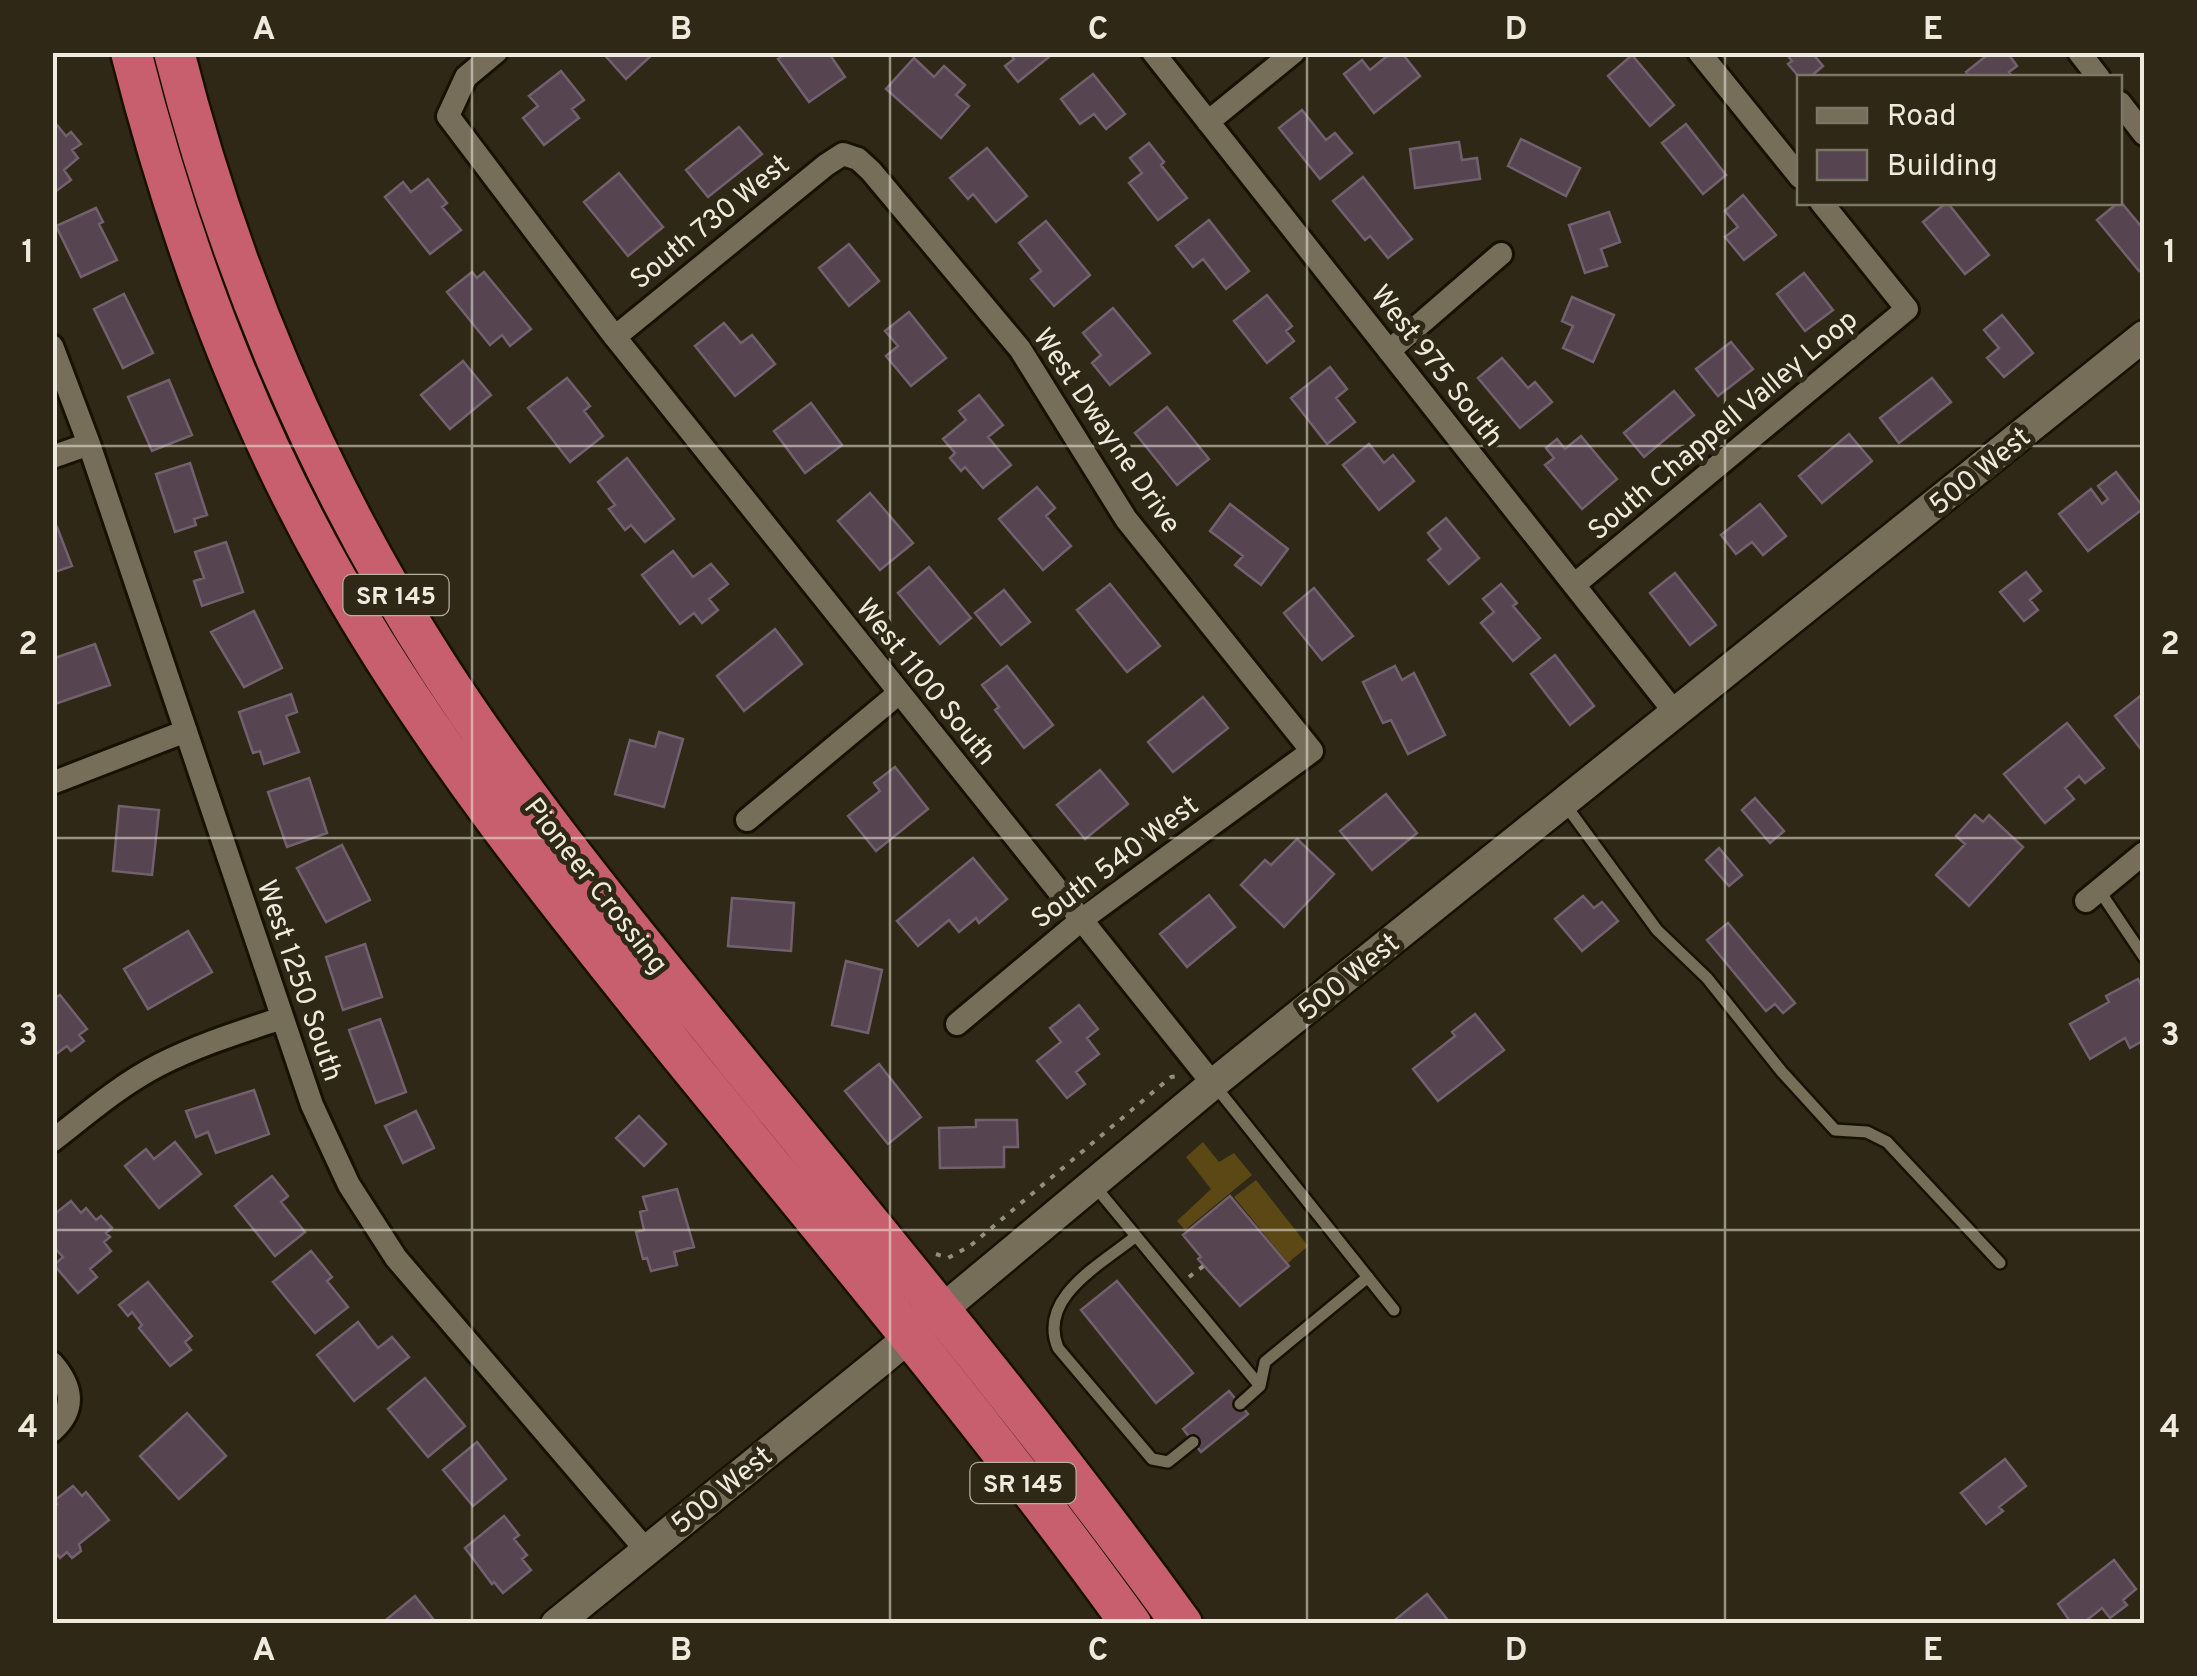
<svg xmlns="http://www.w3.org/2000/svg" width="2197" height="1676" font-family="Overpass,sans-serif">
<style>
.green{fill:#5b4815}
.building{fill:#564451;stroke:#73606e;stroke-width:2.5}
.lines{fill:none;stroke-linecap:round;stroke-linejoin:round}
.service-casing{stroke:#171102;stroke-width:16}
.minor-casing{stroke:#171102;stroke-width:28}
.tertiary-casing{stroke:#171102;stroke-width:35}
.trunk-casing{stroke:#171102;stroke-width:45}
.path{stroke:#948e80;stroke-width:4;stroke-dasharray:5 8;stroke-linecap:butt}
.service{stroke:#776e5a;stroke-width:11}
.minor{stroke:#776e5a;stroke-width:22}
.tertiary{stroke:#776e5a;stroke-width:30}
.trunk{stroke:#c75f6f;stroke-width:40}
.grid{fill:none;stroke:#eeeade;stroke-width:2.5;stroke-opacity:0.55}
.labels{text-anchor:middle;stroke-width:10;stroke-linejoin:round;paint-order:stroke}
.shield{fill:#2f2816;stroke:#b5b0a2;stroke-width:2.5}
.shield-label{font-size:25px;font-weight:bold;fill:#eeeade}
.street-label{font-size:28px;fill:#eeeade;stroke:#2f2816}
.neatline{fill:none;stroke:#eeeade;stroke-width:4}
.grid-label{font-size:32px;text-anchor:middle;font-weight:bold;fill:#eeeade}
</style>
<rect width="100%" height="100%" fill="#2f2816"/>
<path class="green" d="M1203 1142 1219 1162 1234 1153 1252 1175 1185 1230 1177 1221 1211 1189 1186 1157Z
M1256 1180 1308 1246 1288 1263 1234 1197Z"/>
<path class="building" d="M602 52H655L626 79Z
M788 52H828L845 77 809 102 778 59Z
M1009 52H1055L1018 82 1005 66 1014 59Z
M1392 52H1401L1420 76 1374 113 1344 74 1362 60 1370 70Z
M1785 52H1816L1813 54 1823 66 1809 78H1800L1788 64 1792 61Z
M1991 52H2007L2017 66 2009 72 2013 78H1970L1966 72Z
M1632 55 1674 105 1650 126 1608 76Z
M914 58 934 77 944 66 965 85 956 95 969 106 941 138 886 89Z
M561 71 584 100 572 109 579 118 544 145 523 118 538 106 529 96Z
M1093 74 1125 114 1106 129 1094 114 1080 124 1061 99Z
M1302 110 1326 140 1335 133 1352 153 1320 179 1279 128Z
M52 119 66 136 71 132 81 144 72 150 78 158 64 170 71 180 52 194Z
M1686 124 1726 175 1703 194 1662 143Z
M739 127 762 154 708 197 686 170Z
M1521 139 1580 168 1566 196 1508 166Z
M1459 142 1462 160 1477 158 1480 179 1415 188 1410 149Z
M1149 143 1164 162 1161 165 1187 198 1158 220 1129 183 1142 173 1130 158Z
M987 148 1027 196 996 222 973 194 968 199 950 178Z
M619 173 663 227 628 256 584 202Z
M1363 177 1412 239 1388 258 1370 236 1365 240 1333 201Z
M428 179 447 203 442 207 461 230 430 254 385 197 403 182 411 192Z
M1743 195 1776 235 1744 260 1725 237 1738 227 1725 211Z
M2120 201 2144 230V267L2139 271 2097 220Z
M1947 202 1989 255 1965 274 1923 222Z
M96 208 103 222 99 224 117 260 81 277 56 226Z
M1609 212 1620 242 1601 249 1607 266 1585 273 1569 225Z
M1209 220 1249 271 1226 289 1203 259 1193 267 1176 246Z
M1046 221 1090 275 1054 306 1031 279 1041 271 1019 243Z
M849 244 879 281 849 306 819 268Z
M472 272 477 278 484 272 531 329 510 346 502 335 490 345 447 292Z
M1804 273 1833 310 1805 331 1777 294Z
M124 294 153 353 123 368 94 309Z
M1267 295 1292 326 1286 331 1294 341 1267 363 1234 321Z
M1572 297 1614 315 1593 362 1563 348 1573 326 1562 321Z
M1113 308 1150 353 1110 385 1092 363 1101 355 1083 333Z
M909 312 946 358 911 386 886 356 898 346 885 331Z
M2002 315 2033 353 2004 377 1987 358 1999 348 1984 330Z
M724 323 741 343 752 335 775 364 735 396 695 346Z
M1731 342 1753 369 1718 396 1696 369Z
M1502 358 1528 388 1535 382 1552 402 1520 428 1478 378Z
M463 361 491 395 450 429 421 395Z
M1330 367 1347 389 1336 398 1355 422 1327 444 1291 398Z
M567 378 590 406 584 411 603 436 570 462 528 408Z
M1932 378 1951 402 1899 443 1880 418Z
M169 380 192 435 152 451 128 397Z
M1674 391 1694 415 1644 457 1624 433Z
M979 395 1003 425 988 437 1011 465 983 488 965 467 961 471 950 458 955 453 943 439 966 420 959 411Z
M811 403 842 445 805 473 774 431Z
M1167 407 1209 459 1177 485 1135 433Z
M1849 434 1872 461 1822 503 1799 476Z
M1581 436 1617 479 1582 509 1545 465 1554 458 1546 448 1557 439 1565 449Z
M1369 444 1384 463 1393 455 1414 481 1379 510 1343 465Z
M627 458 674 519 645 542 631 525 625 530 609 509 615 505 598 482Z
M190 463 207 515 194 519 196 525 175 532 156 474Z
M2116 472 2144 508 2088 551 2059 514 2091 489 2102 504 2108 499 2098 486Z
M1037 487 1055 508 1046 516 1071 546 1043 570 999 519Z
M870 493 913 543 880 570 838 521Z
M1230 504 1288 549 1261 585 1235 565 1243 556 1210 531Z
M1760 504 1786 536 1763 555 1752 542 1736 554 1721 535Z
M1446 518 1479 558 1449 584 1428 560 1441 549 1428 533Z
M57 527 72 566 52 573V528Z
M226 542 243 592 202 606 194 581 204 578 195 552Z
M673 551 693 577 711 564 728 584 709 599 718 610 702 623 694 613 680 624 642 575Z
M929 567 971 618 940 644 898 593Z
M2026 572 2041 591 2030 600 2038 610 2024 621 2000 592Z
M1675 573 1716 625 1690 645 1650 593Z
M1110 584 1160 646 1127 672 1077 610Z
M1501 584 1517 603 1513 606 1540 638 1513 661 1481 623 1494 612 1483 599Z
M1314 588 1353 636 1322 660 1284 613Z
M1004 590 1030 622 1001 645 975 613Z
M254 611 282 668 244 687 211 632Z
M775 629 802 664 744 711 717 676Z
M95 644 110 685 52 705V659Z
M1555 655 1594 706 1570 725 1531 674Z
M1007 666 1053 725 1024 748 995 710 999 707 982 685Z
M1395 666 1402 680 1414 673 1445 735 1408 754 1391 720 1383 723 1363 682Z
M291 694 297 712 286 716 299 752 264 764 260 751 253 753 239 712Z
M2143 694 2144 695V753L2115 716Z
M1203 697 1228 728 1173 772 1148 742Z
M2067 723 2104 768 2085 783 2079 776 2065 788 2074 799 2045 823 2004 774Z
M659 732 683 739 664 807 615 794 630 740 655 747Z
M895 767 928 809 876 851 848 816 880 791 874 783Z
M1100 770 1128 804 1085 839 1057 805Z
M309 778 327 833 287 847 268 792Z
M1386 794 1417 833 1372 870 1340 831Z
M1755 798 1784 831 1770 843 1742 810Z
M119 806 159 810 152 875 113 871Z
M1975 815 1983 822 1989 815 2023 847 1969 906 1936 875 1965 844 1956 836Z
M1297 839 1334 874 1284 927 1241 885 1265 860 1271 865Z
M342 845 370 900 326 922 297 868Z
M1719 848 1742 875 1729 886 1706 860Z
M973 858 1007 899 979 923 976 918 959 932 949 920 918 946 897 921Z
M1209 895 1235 927 1187 967 1160 934Z
M1583 896 1594 908 1602 902 1618 921 1582 951 1555 919Z
M732 898 794 903 791 951 728 946Z
M1728 923 1795 1003 1783 1013 1775 1004 1766 1011 1707 940Z
M188 931 212 972 148 1009 124 969Z
M365 944 382 997 343 1010 326 957Z
M846 961 882 970 868 1033 832 1025Z
M2138 979 2144 991V1040L2130 1048 2125 1038 2090 1059 2070 1024 2109 1002 2106 996Z
M60 995 87 1029 79 1035 84 1041 71 1051 67 1046 52 1057V1000Z
M1079 1005 1098 1029 1087 1038 1099 1054 1076 1072 1085 1084 1067 1098 1037 1061 1061 1042 1050 1028Z
M1475 1014 1504 1050 1438 1101 1413 1069 1455 1036 1452 1032Z
M380 1019 406 1092 376 1103 349 1030Z
M879 1064 921 1117 888 1144 845 1091Z
M254 1090 269 1134 216 1153 208 1132 196 1137 186 1111Z
M416 1111 434 1148 403 1163 385 1126Z
M639 1116 666 1144 644 1166 616 1138Z
M976 1120H1017L1018 1147H1004V1167L940 1168 939 1128 976 1127Z
M175 1142 201 1174 159 1208 125 1166 146 1149 154 1159Z
M272 1176 288 1196 281 1202 305 1232 275 1256 235 1206Z
M677 1189 694 1247 674 1252 677 1265 651 1271 647 1258 643 1259 636 1232 644 1230 640 1212 647 1210 643 1197Z
M1230 1196 1289 1266 1240 1306 1198 1259 1201 1257 1183 1235Z
M71 1201 81 1213 86 1208 96 1220 101 1216 112 1228 106 1233 110 1237 104 1242 111 1251 90 1269 97 1277 78 1293 54 1265 63 1257 52 1245V1216Z
M311 1251 332 1277 327 1281 348 1307 315 1333 273 1282Z
M1117 1281 1193 1373 1156 1403 1081 1310Z
M148 1282 192 1336 185 1342 191 1350 170 1366 139 1328 142 1325 132 1312 128 1316 119 1305Z
M358 1322 378 1348 392 1337 409 1357 354 1401 317 1355Z
M425 1378 465 1426 428 1457 388 1409Z
M1229 1391 1248 1414 1201 1452 1183 1429Z
M187 1413 226 1456 179 1499 140 1456Z
M477 1442 506 1479 473 1506 443 1470Z
M2005 1459 2026 1486 1999 1507 2003 1511 1986 1524 1961 1493Z
M73 1486 82 1496 86 1492 109 1520 79 1544 81 1551 72 1558 67 1552 60 1558 52 1549V1507L57 1504 55 1500Z
M504 1516 519 1535 514 1539 527 1555 522 1559 531 1570 503 1593 494 1582 492 1584 465 1548Z
M2114 1560 2136 1589 2123 1600 2127 1605 2110 1618 2102 1608 2082 1624H2072L2058 1604Z
M1427 1594 1451 1624H1390Z
M415 1596 437 1624H381Z"/>
<g class="lines">
<defs>
<path id="service" d="M1564 803 1657 930 1707 978 1782 1072 1835 1130 1867 1132 1887 1142 2000 1263
M2099 890 2144 957
M1216 1087 1394 1310
M1093 1184 1260 1386 1265 1362 1368 1277
M1136 1236C1102 1264 1037 1297 1058 1348L1152 1459 1168 1462 1193 1442
M1240 1404 1260 1386"/>
<path id="minor" d="M496 52 466 77 448 116 615 337 1213 1084
M1153 52 1676 714
M1699 52 1800 177
M2079 52 2099 78
M2120 103 2144 134
M1208 122 1294 52
M615 337 826 165 843 154 858 159 871 171 1020 349 1126 519 1312 751 1080 921 957 1024
M52 346 89 444 312 1105 349 1185 396 1258 646 1550
M1389 351 1501 254
M52 457 89 444
M1574 585 1907 309 1821 202
M52 783 186 731
M747 820 899 693
M2086 901 2144 853
M52 1141C87 1114 120 1085 159 1065 198 1045 240 1032 282 1018
M52 1363C72 1386 77 1409 52 1431"/>
<path id="tertiary" d="M556 1624 878 1363 1213 1084 2144 336"/>
<path id="trunk" d="M131 52C177 233 240 408 332 571 430 745 554 898 679 1053 832 1241 989 1427 1131 1624
M174 52C229 269 317 479 438 667 526 803 628 927 730 1052 883 1240 1040 1427 1182 1624"/>
</defs>
<use href="#service" class="service-casing"/>
<use href="#minor" class="minor-casing"/>
<use href="#tertiary" class="tertiary-casing"/>
<use href="#trunk" class="trunk-casing"/>
<path class="path" d="M936 1254 948 1258 970 1246 1171 1077 1180 1076
M1189 1277 1206 1264"/>
<use href="#service" class="service"/>
<use href="#minor" class="minor"/>
<use href="#tertiary" class="tertiary"/>
<use href="#trunk" class="trunk"/>
</g>
<path class="grid" d="M472 52V1624M890 52V1624M1307 52V1624M1725 52V1624M52 446H2144M52 838H2144M52 1230H2144"/>
<g class="labels">
<g class="shield">
<rect x="343.5" y="575" width="105" height="40" rx="8"/>
<rect x="970.5" y="1463" width="105" height="40" rx="8"/>
</g>
<g class="shield-label">
<text x="396" y="604">SR 145</text>
<text x="1023" y="1492">SR 145</text>
</g>
<g class="street-label">
<text transform="translate(709 221) rotate(-39)" y="10">South 730 West</text>
<text transform="translate(1438 365) rotate(52)" y="10">West 975 South</text>
<text transform="translate(1722 424) rotate(-40)" y="10">South Chappell Valley Loop</text>
<text transform="translate(1108 430) rotate(56)" y="10">West Dwayne Drive</text>
<text transform="translate(1979 470) rotate(-39)" y="10">500 West</text>
<text transform="translate(927 681) rotate(51)" y="10">West 1100 South</text>
<text transform="translate(1114 861) rotate(-37)" y="10">South 540 West</text>
<text transform="translate(597 885) rotate(52)" y="10">Pioneer Crossing</text>
<text transform="translate(1348 976) rotate(-39)" y="10">500 West</text>
<text transform="translate(301 980) rotate(71)" y="10">West 1250 South</text>
<text transform="translate(721 1489) rotate(-39)" y="10">500 West</text>
</g>
</g>
<rect width="2197" height="1676" fill="none" stroke="#2f2816" stroke-width="110"/>
<rect x="1797" y="75" width="325" height="130" fill="#2f2816" stroke="#7b7666" stroke-width="2.5"/>
<rect x="1817" y="108" width="50" height="15" fill="#776e5a" stroke="#7b7666" stroke-width="2.5"/>
<text x="1887" y="125" font-size="30" fill="#eeeade">Road</text>
<rect x="1817" y="150" width="50" height="30" fill="#564451" stroke="#7b7666" stroke-width="2.5"/>
<text x="1887" y="175" font-size="30" fill="#eeeade">Building</text>
<rect x="55" y="55" width="2087" height="1566" class="neatline"/>
<g class="grid-label">
<text x="264" y="39">A</text>
<text x="681" y="39">B</text>
<text x="1098" y="39">C</text>
<text x="1516" y="39">D</text>
<text x="1933" y="39">E</text>
<text x="28" y="262">1</text>
<text x="2170" y="262">1</text>
<text x="28" y="654">2</text>
<text x="2170" y="654">2</text>
<text x="28" y="1045">3</text>
<text x="2170" y="1045">3</text>
<text x="28" y="1437">4</text>
<text x="2170" y="1437">4</text>
<text x="264" y="1660">A</text>
<text x="681" y="1660">B</text>
<text x="1098" y="1660">C</text>
<text x="1516" y="1660">D</text>
<text x="1933" y="1660">E</text>
</g>
</svg>
